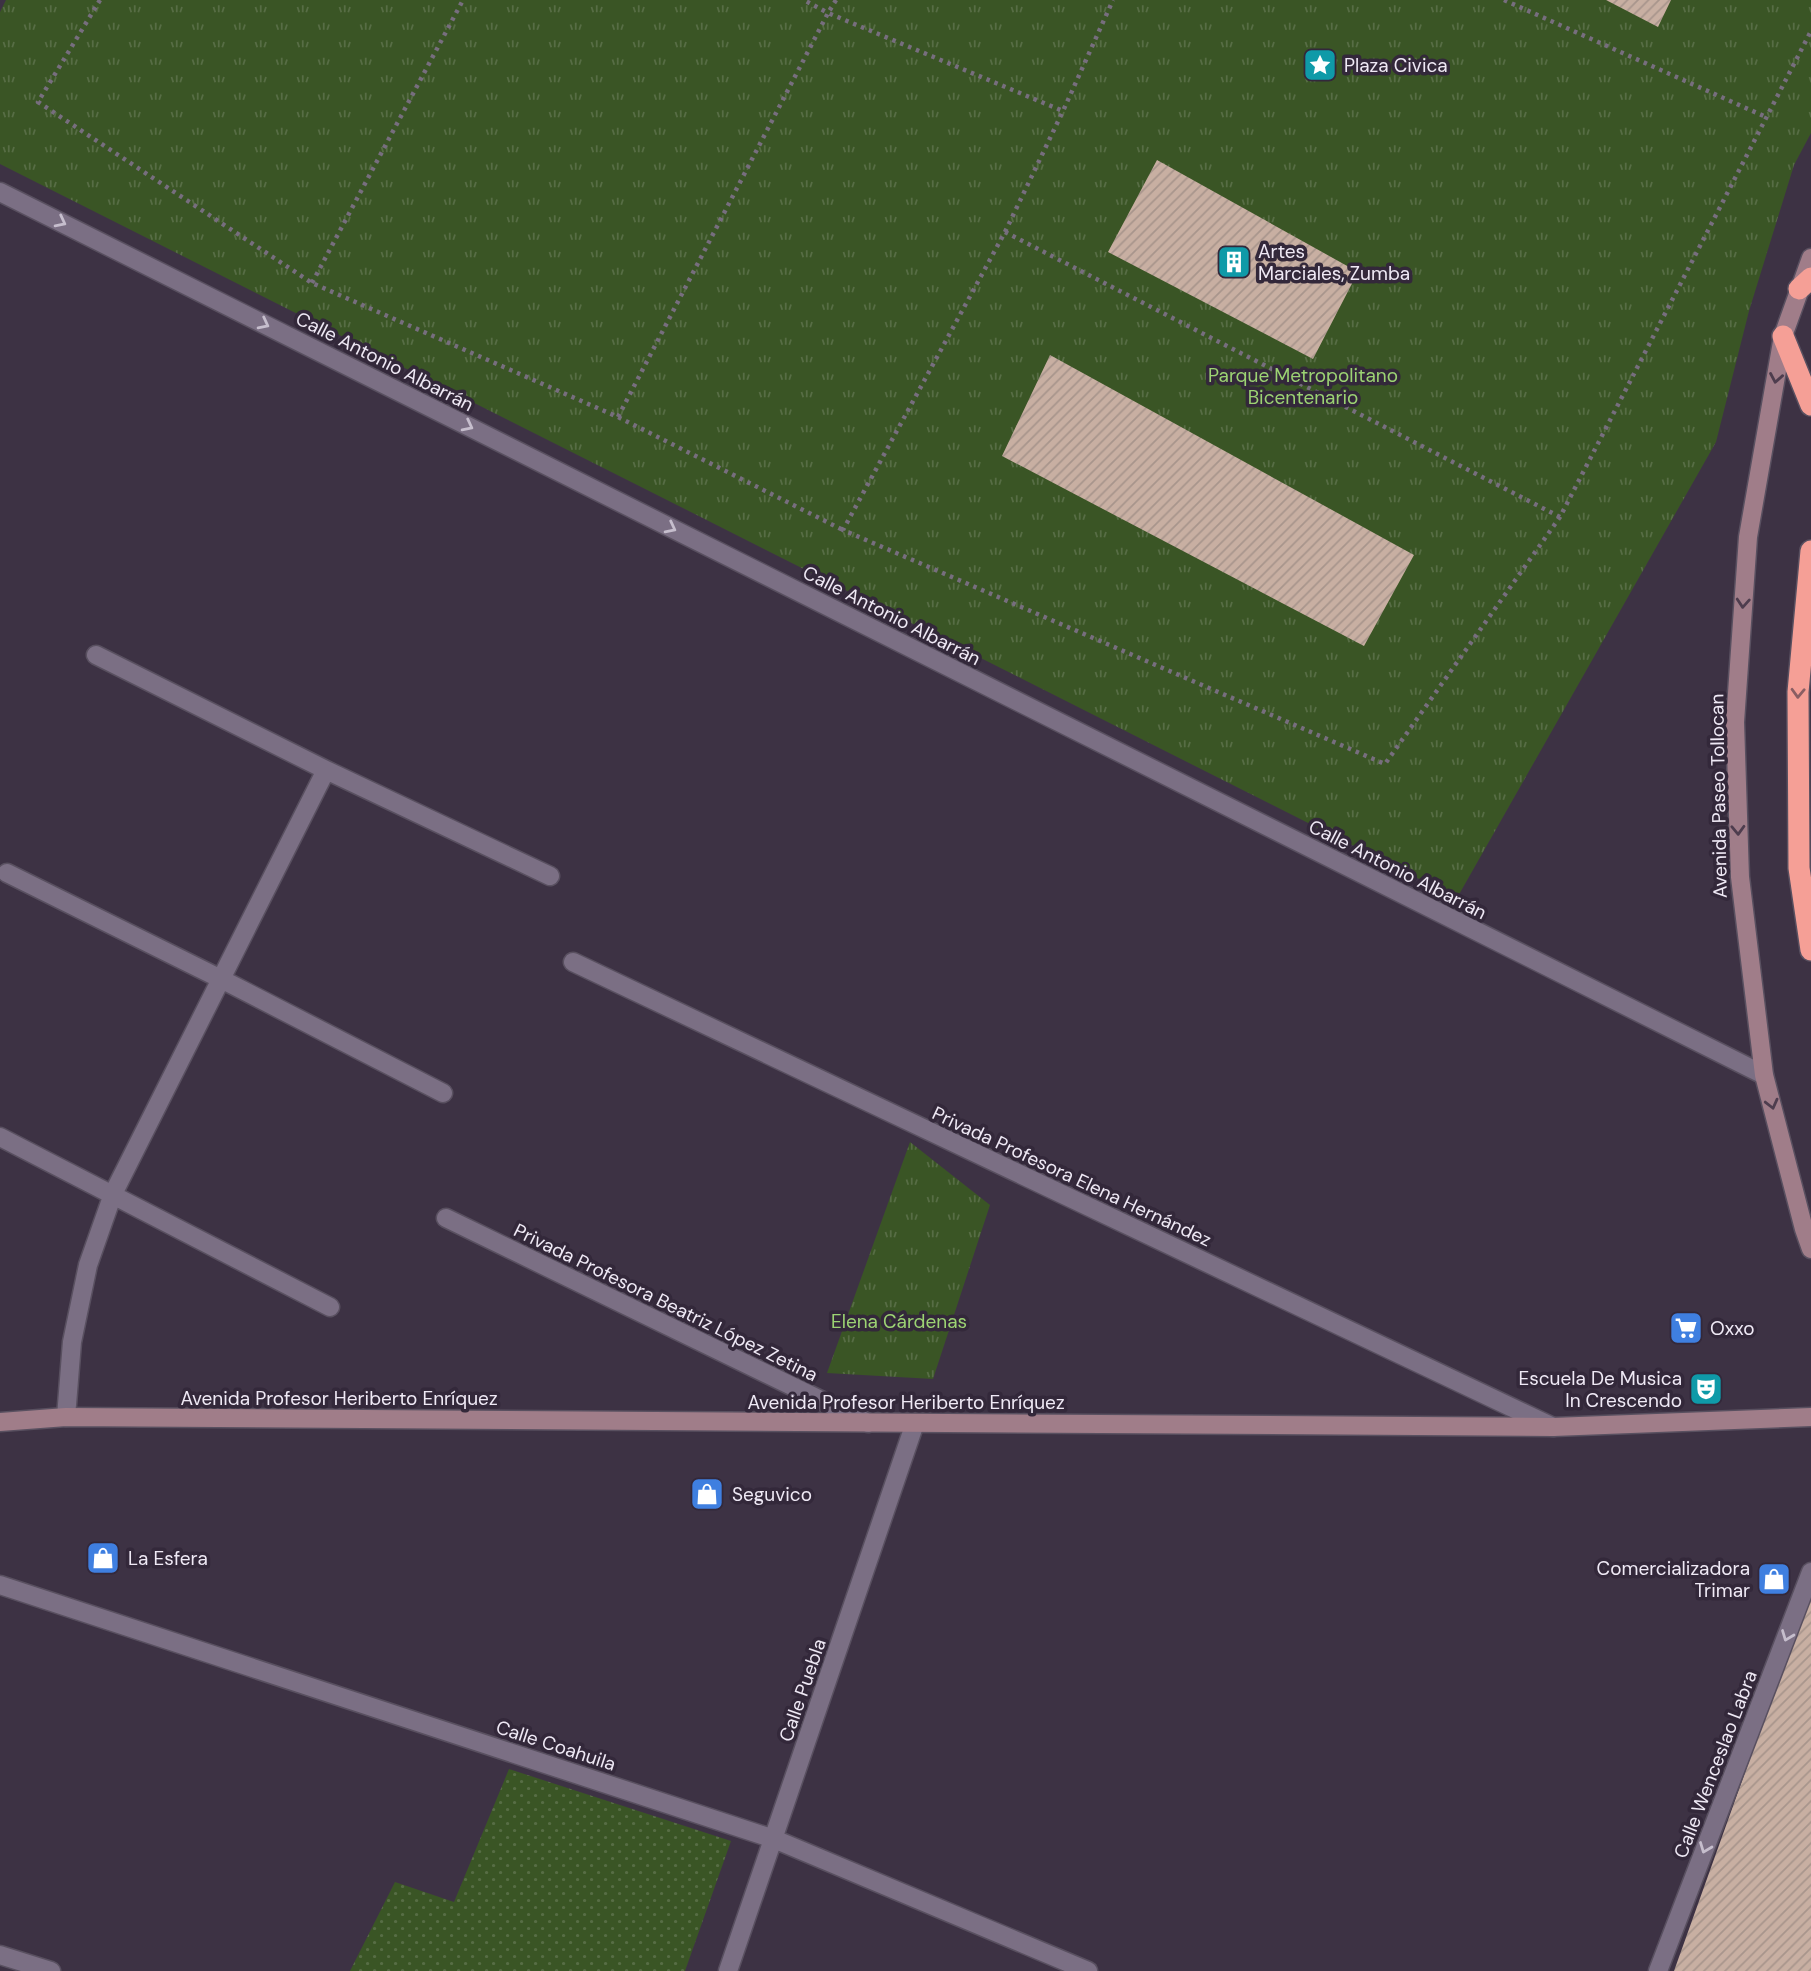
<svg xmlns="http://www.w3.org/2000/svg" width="1811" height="1971" font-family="'DM Sans',sans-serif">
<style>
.grass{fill:url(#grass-dots)}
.park{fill:url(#park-tufts)}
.building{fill:url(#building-hatch)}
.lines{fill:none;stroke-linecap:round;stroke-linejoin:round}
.street-casing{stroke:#595060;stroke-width:21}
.secondary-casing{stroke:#595060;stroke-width:21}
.highway-casing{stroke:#595060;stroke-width:24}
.path{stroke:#776e7e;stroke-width:4.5;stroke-dasharray:3.5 5;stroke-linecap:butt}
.street{stroke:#7b6f84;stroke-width:18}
.secondary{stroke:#a07d89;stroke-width:18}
.highway{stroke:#f59f96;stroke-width:21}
.oneway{stroke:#c6becd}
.oneway2{stroke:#4e3d4e}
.oneway3{stroke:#8a5e63}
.labels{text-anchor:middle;stroke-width:7;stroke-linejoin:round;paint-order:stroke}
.poi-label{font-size:19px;fill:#efe9f5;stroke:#33283a;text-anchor:start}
.street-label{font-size:19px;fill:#efe9f5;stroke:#33283a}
.park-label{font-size:19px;fill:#9cd373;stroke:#33283a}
</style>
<defs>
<pattern id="grass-dots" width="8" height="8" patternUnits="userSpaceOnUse" patternTransform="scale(1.75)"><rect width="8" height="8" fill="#3a5525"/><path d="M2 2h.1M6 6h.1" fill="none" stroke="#576d45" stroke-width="1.8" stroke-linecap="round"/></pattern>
<pattern id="park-tufts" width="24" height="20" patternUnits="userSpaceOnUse" patternTransform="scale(1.75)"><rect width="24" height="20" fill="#3a5525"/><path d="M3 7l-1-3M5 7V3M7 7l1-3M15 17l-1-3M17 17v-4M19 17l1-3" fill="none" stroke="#576d45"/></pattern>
<pattern id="building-hatch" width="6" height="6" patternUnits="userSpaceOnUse" patternTransform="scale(1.75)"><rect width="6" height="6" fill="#c8afa2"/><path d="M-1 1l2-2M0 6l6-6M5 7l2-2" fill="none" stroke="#a8958c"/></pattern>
</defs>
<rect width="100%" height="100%" fill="#3d3244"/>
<path class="grass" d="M509 1769 731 1841 685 1971H350L395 1882 454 1902Z"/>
<path class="park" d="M6 0H1811V133L1794 165 1749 311 1716 442 1457 898 0 164V12Z
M910 1142 990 1205 933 1379 827 1373Z"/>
<path class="building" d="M1606 0H1671L1658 27Z
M1157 160 1358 272 1313 359 1108 252Z
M1050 355 1414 555 1364 646 1002 456Z
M1811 1588V1971H1674Z"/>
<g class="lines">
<defs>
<path id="street" d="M0 192 1764 1075
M96 655 326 770 550 876
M7 873 221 979 443 1093
M573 962 1553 1427
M0 1137 330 1307
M446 1218 868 1423
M66 1417 72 1342 88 1265 113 1194 326 770
M0 1585 774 1839 1088 1971
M0 1955 51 1971
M728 1971 915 1423
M1658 1971 1811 1572"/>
<path id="secondary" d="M1811 258 1783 336 1748 537 1735 722 1740 877 1764 1075 1804 1229 1811 1249
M0 1422 66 1417 1553 1427 1811 1417"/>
<path id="highway" d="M1799 289 1811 278
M1783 336 1811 405
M1811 551 1798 692 1799 868 1811 950"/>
</defs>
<use href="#street" class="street-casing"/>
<use href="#secondary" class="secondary-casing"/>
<use href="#highway" class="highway-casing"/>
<path class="path" d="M100 0 38 102 312 283 618 417 843 530
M836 0 828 13 1063 111 1113 0
M1504 0 1766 117
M1005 232 1063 111
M312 283 463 0
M618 417 828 13 804 0
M1560 517 1005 232 843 530 1385 764 1560 517 1811 31"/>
<use href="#street" class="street"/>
<use href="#secondary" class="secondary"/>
<use href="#highway" class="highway"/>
</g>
<defs><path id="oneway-chevron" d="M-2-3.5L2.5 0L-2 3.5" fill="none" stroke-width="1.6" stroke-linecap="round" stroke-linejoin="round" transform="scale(1.75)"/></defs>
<g class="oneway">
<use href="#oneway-chevron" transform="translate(61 222) rotate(27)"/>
<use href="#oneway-chevron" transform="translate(264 324) rotate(27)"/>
<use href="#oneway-chevron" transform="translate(468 426) rotate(27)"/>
<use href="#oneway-chevron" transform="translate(671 528) rotate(27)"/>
<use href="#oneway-chevron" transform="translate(1787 1636) rotate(111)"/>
<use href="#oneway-chevron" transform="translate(1705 1848) rotate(111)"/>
</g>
<g class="oneway2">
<use href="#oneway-chevron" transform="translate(1776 378) rotate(100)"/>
<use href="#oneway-chevron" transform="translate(1743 603) rotate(94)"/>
<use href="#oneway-chevron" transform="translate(1738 830) rotate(88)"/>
<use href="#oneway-chevron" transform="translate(1772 1104) rotate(76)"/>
</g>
<use class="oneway3" href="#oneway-chevron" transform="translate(1798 693) rotate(92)"/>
<defs>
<symbol id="sight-square" viewBox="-11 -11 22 22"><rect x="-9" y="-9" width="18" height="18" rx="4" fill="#0f9aa8" stroke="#33283a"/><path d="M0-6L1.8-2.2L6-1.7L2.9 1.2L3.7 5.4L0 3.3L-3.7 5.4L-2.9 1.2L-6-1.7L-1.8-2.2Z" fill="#fff"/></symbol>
<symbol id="building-square" viewBox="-11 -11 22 22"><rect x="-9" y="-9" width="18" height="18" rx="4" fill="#0f9aa8" stroke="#33283a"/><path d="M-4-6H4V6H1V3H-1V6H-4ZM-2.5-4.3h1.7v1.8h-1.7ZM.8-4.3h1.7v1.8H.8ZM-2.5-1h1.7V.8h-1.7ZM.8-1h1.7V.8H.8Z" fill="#fff"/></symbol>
<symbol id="supermarket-square" viewBox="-11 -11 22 22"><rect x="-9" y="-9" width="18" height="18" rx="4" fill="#3f7fe0" stroke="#33283a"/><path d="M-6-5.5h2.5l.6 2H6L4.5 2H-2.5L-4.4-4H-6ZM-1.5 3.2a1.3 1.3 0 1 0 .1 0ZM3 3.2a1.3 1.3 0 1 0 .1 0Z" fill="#fff"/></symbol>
<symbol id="theatre-square" viewBox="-11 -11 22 22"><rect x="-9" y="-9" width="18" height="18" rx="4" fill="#0f9aa8" stroke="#33283a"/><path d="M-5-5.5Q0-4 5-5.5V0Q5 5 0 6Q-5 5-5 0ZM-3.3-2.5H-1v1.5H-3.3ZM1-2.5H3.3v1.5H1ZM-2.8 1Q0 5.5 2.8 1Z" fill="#fff"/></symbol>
<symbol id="shop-square" viewBox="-11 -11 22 22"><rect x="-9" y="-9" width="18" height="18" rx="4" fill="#3f7fe0" stroke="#33283a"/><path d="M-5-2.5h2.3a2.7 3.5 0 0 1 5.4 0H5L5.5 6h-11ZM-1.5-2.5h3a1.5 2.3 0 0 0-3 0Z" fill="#fff"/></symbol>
</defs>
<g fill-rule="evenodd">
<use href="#sight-square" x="1301" y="46" width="38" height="38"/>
<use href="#building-square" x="1215" y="243" width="38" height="38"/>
<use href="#supermarket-square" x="1667" y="1309" width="38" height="38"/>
<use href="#theatre-square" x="1687" y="1370" width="38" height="38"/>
<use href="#shop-square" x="688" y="1475" width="38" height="38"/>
<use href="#shop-square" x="84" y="1539" width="38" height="38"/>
<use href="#shop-square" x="1755" y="1560" width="38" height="38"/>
</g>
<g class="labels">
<g class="poi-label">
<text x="1344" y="72">Plaza Civica</text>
<text x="1258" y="258">Artes<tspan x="1258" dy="22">Marciales, Zumba</tspan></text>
<text x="1710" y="1335">Oxxo</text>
<text x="1682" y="1385" text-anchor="end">Escuela De Musica<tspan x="1682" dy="22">In Crescendo</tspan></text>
<text x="732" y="1501">Seguvico</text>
<text x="128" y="1565">La Esfera</text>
<text x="1750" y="1575" text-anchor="end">Comercializadora<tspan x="1750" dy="22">Trimar</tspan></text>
</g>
<g class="street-label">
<text transform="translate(385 361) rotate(27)" y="7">Calle Antonio Albarrán</text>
<text transform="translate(892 615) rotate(27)" y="7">Calle Antonio Albarrán</text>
<text transform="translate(1718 796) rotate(-91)" y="7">Avenida Paseo Tollocan</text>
<text transform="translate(1398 869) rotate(27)" y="7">Calle Antonio Albarrán</text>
<text transform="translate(1072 1176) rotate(25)" y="7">Privada Profesora Elena Hernández</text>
<text transform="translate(666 1302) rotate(26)" y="7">Privada Profesora Beatriz López Zetina</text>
<text x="339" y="1405">Avenida Profesor Heriberto Enríquez</text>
<text x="906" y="1409">Avenida Profesor Heriberto Enríquez</text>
<text transform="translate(802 1690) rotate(-71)" y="7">Calle Puebla</text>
<text transform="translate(556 1745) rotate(18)" y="7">Calle Coahuila</text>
<text transform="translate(1715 1764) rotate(-69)" y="7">Calle Wenceslao Labra</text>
</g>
<g class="park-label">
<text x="1303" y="382">Parque Metropolitano<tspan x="1303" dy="22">Bicentenario</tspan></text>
<text x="899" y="1328">Elena Cárdenas</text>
</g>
</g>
</svg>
